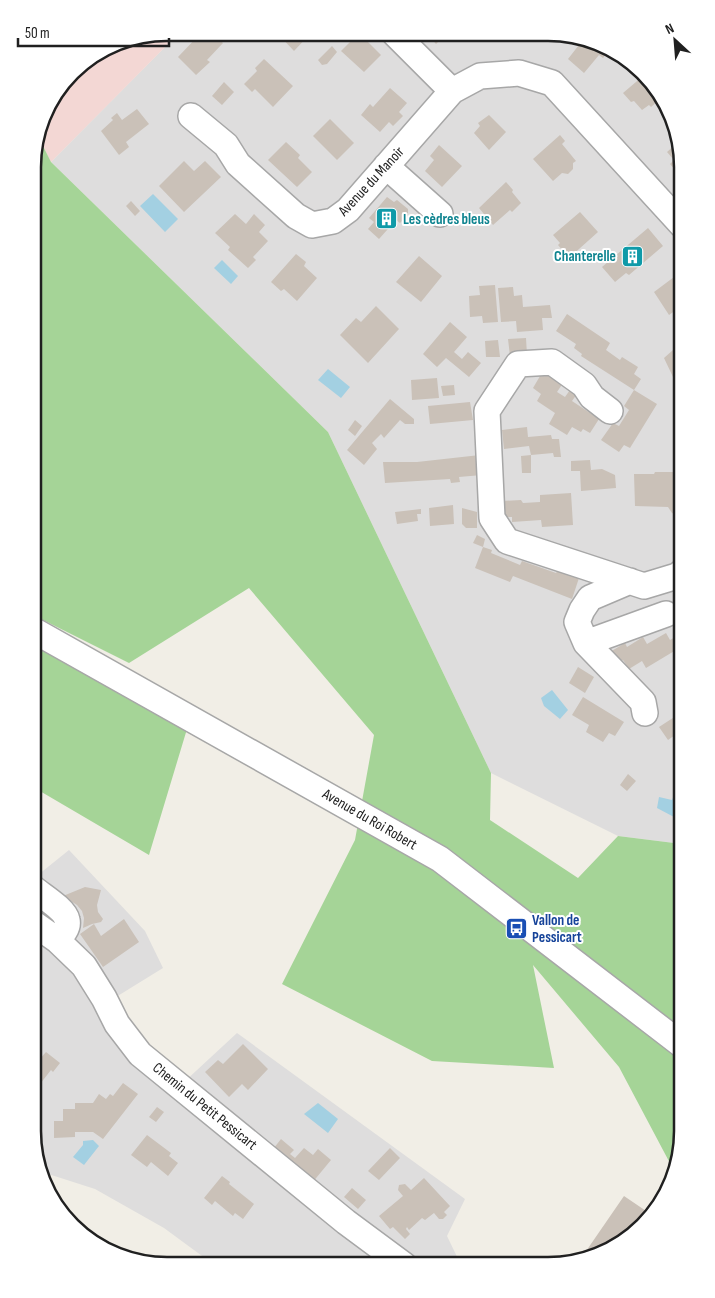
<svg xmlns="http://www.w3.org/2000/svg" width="715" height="1298" font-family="'Sofia Sans Condensed',sans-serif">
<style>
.residential{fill:#dedddd}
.commercial{fill:#f3d7d4}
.forest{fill:#a5d497}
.water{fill:#a3d0e2}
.building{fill:#cac1b8}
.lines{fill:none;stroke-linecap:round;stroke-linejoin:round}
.minor-casing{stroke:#a7a7a7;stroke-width:28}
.minor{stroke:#fff;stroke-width:25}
.labels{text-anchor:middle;stroke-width:4;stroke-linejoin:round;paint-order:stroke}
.street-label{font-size:15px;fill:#202020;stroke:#fff}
.culture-label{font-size:15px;font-weight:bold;fill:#0d838f;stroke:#fff;text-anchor:start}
.transit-label{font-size:15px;font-weight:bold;fill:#164399;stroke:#fff;text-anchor:start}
.rim{fill:none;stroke:#202020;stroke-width:2.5}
</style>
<rect width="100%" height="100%" fill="#f1eee6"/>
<path class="residential" d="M179 33 573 35 636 66 675 124 682 168V844L618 836 491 773 328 432 51 162Z
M69 850 145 931 163 968 116 997 139 1041 183 1083 237 1033 465 1199 447 1236 461 1265 213 1264 164 1228 95 1189 39 1171 33 1130V879Z"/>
<path class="commercial" d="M168 33H179L51 162 38 136 47 108 78 66 116 43Z"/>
<path class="forest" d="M38 136 51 162 328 432 491 773 490 820 578 878 618 836 682 844V1139L672 1167 619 1067 533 965 554 1068 432 1061 282 984 355 840 374 735 249 588 129 663 33 615 34 150Z
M33 644 187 729 149 855 33 787Z"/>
<path class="water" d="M153 194 178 219 165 232 140 206Z
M222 260 238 276 231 284 214 268Z
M328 369 350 387 341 398 318 380Z
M552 690 568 710 560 719 544 706 541 698Z
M682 789V811L674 817 657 808 659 797 672 800 675 792Z
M318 1103 338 1119 328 1133 304 1114Z
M93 1140 99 1146 84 1165 73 1157 83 1145V1141Z"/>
<path class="building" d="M197 33H213L223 43 207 60 210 62 196 75 178 57 198 36 196 34Z
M281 33H311L294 51 279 35Z
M330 34H344L340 38H337Z
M358 34H360L381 55 364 72 341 51Z
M427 34H446L436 44Z
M582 41 586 43 587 42 608 52 603 58 599 55 584 73 568 59Z
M332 46 337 52 327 64 322 65 318 60Z
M264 59 293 86 273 107 255 89 252 92 244 84 257 71 255 68Z
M643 76 659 100 651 107 649 105 642 110 634 101 631 102 623 93Z
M224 82 234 92 222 105 212 96Z
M390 88 407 103 399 112 403 116 393 126 389 122 380 132 361 115 370 104 373 107Z
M137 109 149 124 126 142 129 147 119 155 101 131 113 120 111 118 117 113 122 120Z
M489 115 506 132 489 150 474 133 480 126 478 123Z
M330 119 354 143 337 160 313 136Z
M560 135 565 141 562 144 576 161 573 163V169L568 174 562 173 553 181 533 159Z
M286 142 300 155 298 158 312 172 297 187 268 160Z
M678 142 682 168V174L680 176 670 164 674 160 667 152Z
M439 145 462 166 442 187 425 171 434 160 430 156Z
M184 161 194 171 205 161 221 177 184 212 159 186Z
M506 182 513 190 512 192 521 203 512 212 510 210 493 225 479 208Z
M387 197 394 202 397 200 408 209V215L400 223 396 220 379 239 368 229 374 222 369 218Z
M131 201 140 211 135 216 126 206Z
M580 212 598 232 569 258 558 245 560 243 553 235Z
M235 214 246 224 254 214 265 225 259 232 268 241 253 257 256 260 248 268 228 250 230 247 215 233Z
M648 228 663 246 629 275 626 273 615 282 602 267Z
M296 254 306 262 304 266 317 278 297 301 284 289 281 291 271 282Z
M419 256 442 276 421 302 396 282Z
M682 271V305L679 304 675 308 676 310 669 315 654 292Z
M495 285 498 322 483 323 482 316 470 317 469 296 480 295 479 286Z
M513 287 514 296 522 295 523 307 550 305 552 318H542L543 330 517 332 516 321 501 322 498 288Z
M376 306 399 329 368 363 340 335 356 318 361 322Z
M567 314 610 343 606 350 620 360 622 357 638 367 634 374 641 379 634 390 581 356 582 354 574 348 576 344 556 331Z
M450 322 467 337 454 352 462 359 468 352 481 363 469 377 446 358 437 367 423 354Z
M526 338 527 355 510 356 508 339Z
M498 340 500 357H486L485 341Z
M682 342V396L664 358Z
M543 371 563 383 557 392 565 397 572 387 579 391 572 401 599 419 590 433 583 429 581 432 572 427 567 435 549 424 555 413 537 401 541 394 533 388Z
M437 378 439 398 412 400 411 380Z
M454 385 455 395 443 396 441 386Z
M634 390 657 404 630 448 624 445 619 452 601 440 613 423 619 426 629 410 624 406Z
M390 399 414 419V424H405L400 420 384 438 381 434 372 443 377 449 364 465 347 450Z
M470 402 473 420 430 424 428 406Z
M355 420 362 426 355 436 348 430Z
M527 427 528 437 551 435 552 439H559L561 457H554L553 453 531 455 529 446 504 449 502 430Z
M480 455 482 475 459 477 460 482 451 483 450 479 385 483 383 462H417Z
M531 455V473H522L521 456Z
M590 460 591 470 602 469 615 475 616 488 581 491 580 471H571V461Z
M655 472H682V512L676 515 672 513 668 507 635 506 634 474H654Z
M571 493 573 525 542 527 541 520 512 522V517H503L502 501 521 500 523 503 540 502V495Z
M453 505 454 524 430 526 429 508Z
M462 508 477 512V528H466L462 524Z
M421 509V514H417L418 521 397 524 395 512Z
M477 535 485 539 483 547 473 543Z
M483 547 492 550 491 553 520 565 522 561 556 573 558 570 579 578 572 599 513 576 510 582 475 568Z
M666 633 670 640 682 633V653L679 655 676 650 646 668 642 661 629 669 623 660 617 664 610 652 625 643 627 647 643 637 647 644Z
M578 667 594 677 585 693 569 683Z
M583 697 624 722 615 736 609 733 603 742 586 732 589 725 572 715Z
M682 712V740L678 733 668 740 659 727Z
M628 774 636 781 627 791 620 785Z
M85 887 101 890 97 905 98 912 103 919 101 922 92 924 83 928 84 918 82 911 77 905 63 896Z
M124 919 139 942 103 967 80 934 94 924 101 936Z
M243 1044 268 1069 248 1090 242 1084 229 1097 205 1072 218 1060 223 1064Z
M46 1052 60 1063 53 1072 51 1070 33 1093V1055L39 1060Z
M123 1083 138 1094 103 1139 93 1132H75V1137L54 1138V1121H63V1109H75V1103H93L99 1094 106 1099 110 1094 113 1096Z
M157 1107 164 1112 156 1122 149 1117Z
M147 1135 171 1153 169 1156 178 1163 168 1176 151 1162 147 1167 131 1155Z
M281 1139 294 1150 290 1154 295 1158 304 1148 313 1155 318 1149 331 1160 312 1183 270 1153Z
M390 1148 400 1158 379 1180 368 1171Z
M222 1176 230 1182 229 1184 254 1204 243 1219 235 1213 233 1216 215 1201 212 1205 204 1198Z
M424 1178 450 1206 444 1212 447 1215 443 1219H439L434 1213 425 1220 422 1218 409 1230 407 1227 406 1229 410 1234 405 1239 393 1227 390 1229 379 1216 403 1196 398 1190 399 1185 405 1184 411 1190Z
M352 1188 366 1200 358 1209 344 1197Z
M624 1196 652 1215 591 1258 586 1259 582 1257Z"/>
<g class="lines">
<defs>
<path id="minor" d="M395 34 452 91
M191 116 226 145 238 164 296 216 312 225 333 221 348 210 452 91 480 76 519 73 552 83 682 225
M386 166 440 214
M610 411 592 397 584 385 552 362 518 364 487 411 492 518 507 541 644 586 677 576 682 572
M630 581 590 598 582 610 577 622 586 643 643 702 645 713
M33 630 440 859 682 1045
M586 643 666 614
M33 888C41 895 65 909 67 920 69 928 62 935 57 940
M33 923 57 940 84 966 104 998 117 1024 140 1054 346 1222 404 1265"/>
</defs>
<use href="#minor" class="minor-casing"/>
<use href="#minor" class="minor"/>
</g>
<defs>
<symbol id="building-square" viewBox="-11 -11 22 22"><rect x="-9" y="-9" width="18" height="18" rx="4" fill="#0f9aa8" stroke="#fff"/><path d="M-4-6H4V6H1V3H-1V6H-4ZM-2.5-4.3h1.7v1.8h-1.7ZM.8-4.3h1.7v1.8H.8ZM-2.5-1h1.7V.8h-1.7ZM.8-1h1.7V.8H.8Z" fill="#fff"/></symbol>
<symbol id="bus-square" viewBox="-11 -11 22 22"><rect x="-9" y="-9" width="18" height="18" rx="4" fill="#1a4fb4" stroke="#fff"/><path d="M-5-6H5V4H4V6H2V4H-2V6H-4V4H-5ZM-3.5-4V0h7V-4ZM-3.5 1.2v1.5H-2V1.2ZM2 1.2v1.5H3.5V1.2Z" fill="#fff"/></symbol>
</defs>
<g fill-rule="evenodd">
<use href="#building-square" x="374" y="206" width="25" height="25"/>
<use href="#building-square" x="620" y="244" width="25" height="25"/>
<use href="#bus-square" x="504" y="916" width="25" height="25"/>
</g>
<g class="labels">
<g class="street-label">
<text transform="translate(371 181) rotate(-47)" y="5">Avenue du Manoir</text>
<text transform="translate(370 819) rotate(30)" y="5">Avenue du Roi Robert</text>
<text transform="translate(205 1106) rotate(39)" y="5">Chemin du Petit Pessicart</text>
</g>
<g class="culture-label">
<text x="403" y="224">Les cèdres bleus</text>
<text x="616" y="261" text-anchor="end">Chanterelle</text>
</g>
<g class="transit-label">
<text x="532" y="925">Vallon de<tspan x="532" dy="17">Pessicart</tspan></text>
</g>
</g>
<path d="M0 0H715V1298H0ZM167 41H548A126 126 0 0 1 674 167V1131A126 126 0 0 1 548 1257H167A126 126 0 0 1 41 1131V167A126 126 0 0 1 167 41Z" fill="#fff" fill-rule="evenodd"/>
<path class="rim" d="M167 41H548A126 126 0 0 1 674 167V1131A126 126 0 0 1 548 1257H167A126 126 0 0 1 41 1131V167A126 126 0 0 1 167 41Z"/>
<g transform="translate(675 40) rotate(334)" stroke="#ffffff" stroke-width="4" paint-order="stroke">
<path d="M0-4L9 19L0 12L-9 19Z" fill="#202020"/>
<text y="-8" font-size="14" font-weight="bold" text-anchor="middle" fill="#202020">N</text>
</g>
<path d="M18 38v8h151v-8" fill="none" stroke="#202020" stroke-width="2.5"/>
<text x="25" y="38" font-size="15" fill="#202020" stroke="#ffffff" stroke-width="4" paint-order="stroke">50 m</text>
</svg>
